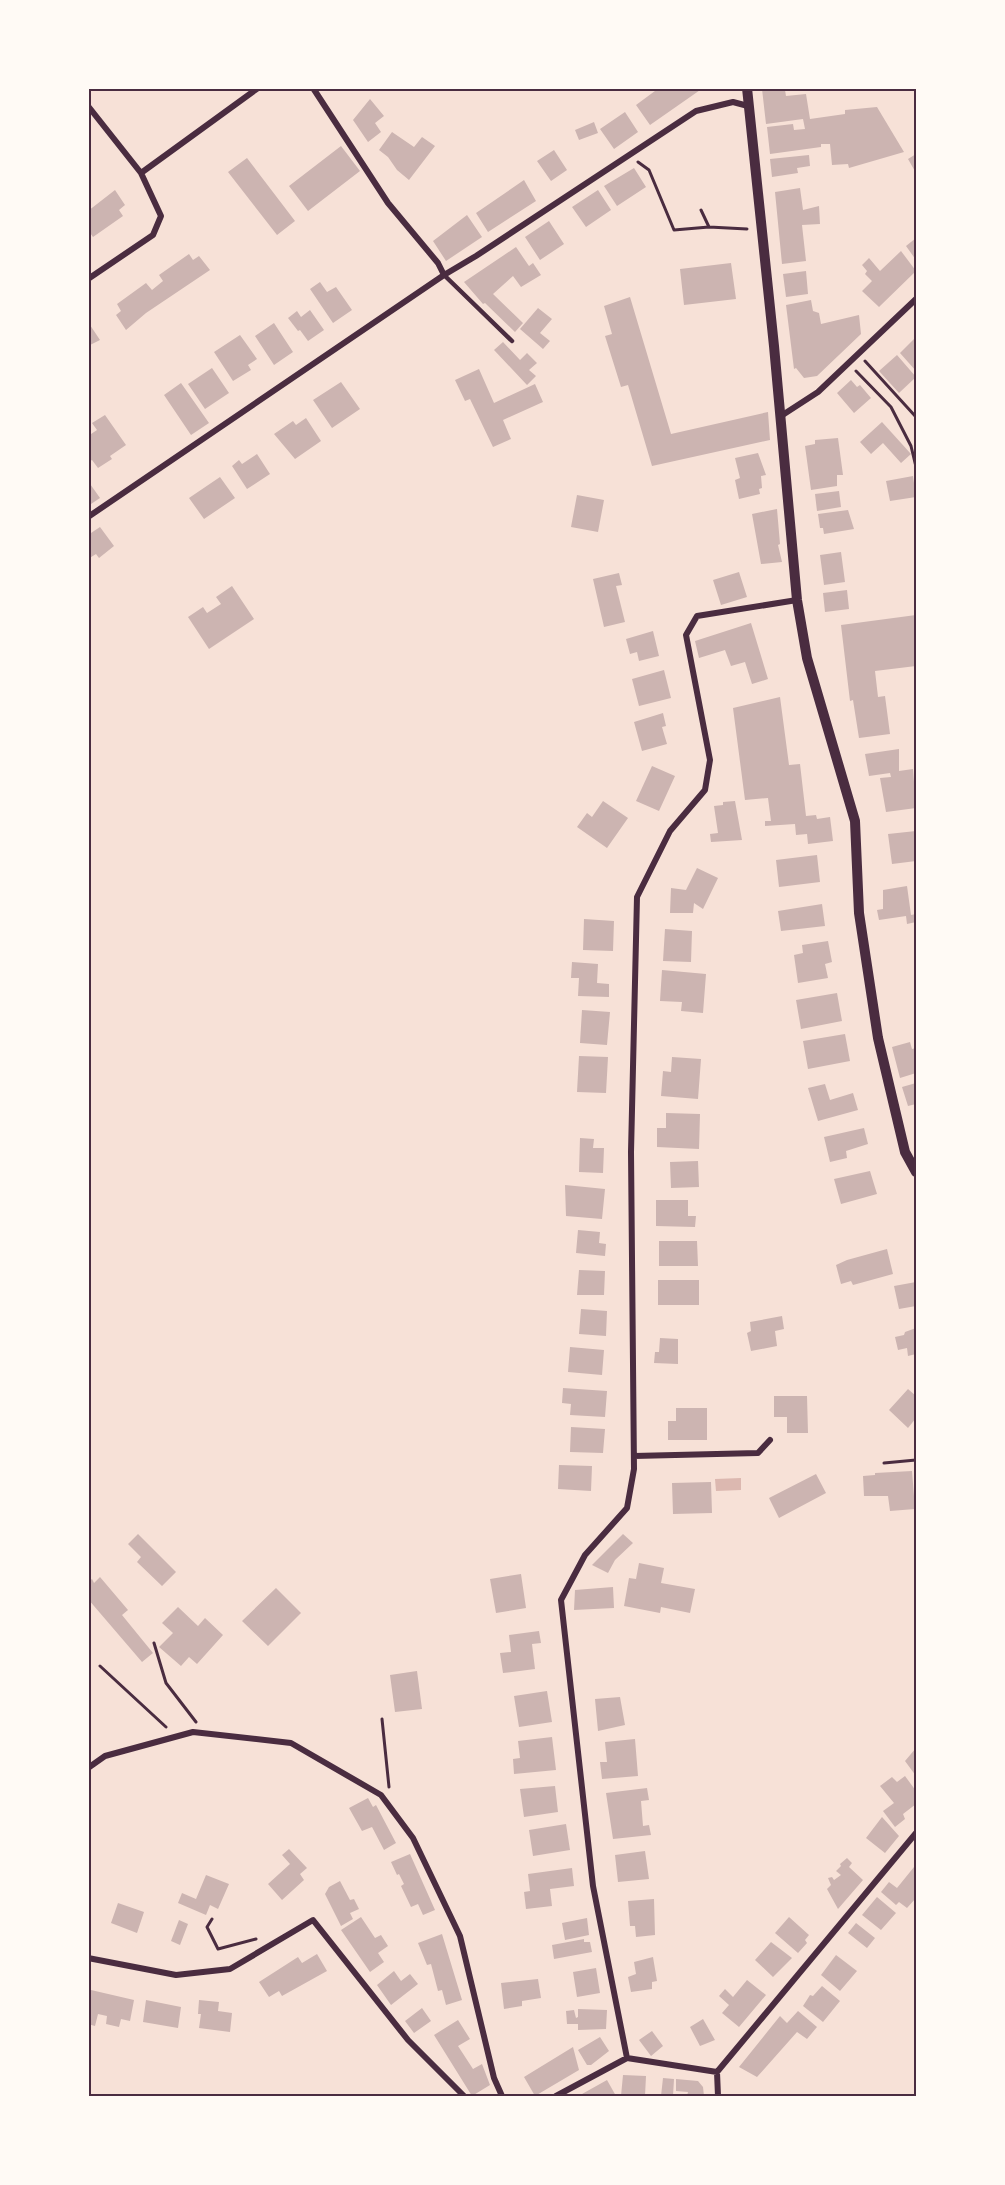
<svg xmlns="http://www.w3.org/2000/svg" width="1005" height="2185" font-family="'Noto Sans',sans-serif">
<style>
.water{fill:#dcb8b0}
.building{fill:#ccb4b1}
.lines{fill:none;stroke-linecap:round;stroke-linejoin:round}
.path{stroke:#4a2c40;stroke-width:3}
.service{stroke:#4a2c40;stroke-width:4.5}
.minor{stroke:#4a2c40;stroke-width:6}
.tertiary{stroke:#4a2c40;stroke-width:10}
.neatline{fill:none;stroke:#4a2c40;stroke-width:2}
</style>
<rect width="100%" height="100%" fill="#f7e1d7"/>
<path class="water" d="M741 1478V1490L716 1491 715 1479Z"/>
<path class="building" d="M659 88H703L650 125 636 105Z
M778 88 785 90 786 96 806 94 810 119 845 114V110L877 107 904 152 849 168 848 164 832 165 830 144H821V147L770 154 767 127 793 124 794 130 805 129 803 119 766 124 762 89Z
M370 99 384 116 375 123 381 132 368 142 353 120Z
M625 112 638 132 614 149 600 129Z
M594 122 598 133 579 140 575 130Z
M392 132 414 147 422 137 435 146 409 180 397 170 388 157 379 150Z
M341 146 360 171 308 211 289 186Z
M554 150 567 170 551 181 537 161Z
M916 154V173L908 159Z
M809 155 810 166 797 168 798 173 772 177 770 159Z
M247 158 295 221 277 235 228 172Z
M634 168 646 187 617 206 604 186Z
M524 180 536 201 488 232 476 213Z
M800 188 803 210 819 206 820 224 802 225 806 261 782 264 775 192Z
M115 190 125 205 119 210 123 216 93 237 88 230V211Z
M598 190 611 210 586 227 572 207Z
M467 215 482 237 446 261 433 241Z
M549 221 564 244 540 260 525 237Z
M916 238V260L906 246Z
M516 247 529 266 533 263 541 275 521 287 513 276 493 294 523 323 515 332 485 303 483 304 464 282Z
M901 251 916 271 879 307 862 291 872 281 865 274 867 271 862 265 869 258 880 271Z
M189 254 193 260 199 256 210 270 146 313 126 330 116 315 121 311 117 304 146 283 152 290 163 281 159 275Z
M731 263 736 299 684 305 680 269Z
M806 271 808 294 786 297 783 274Z
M320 282 327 292 336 287 352 310 333 323 310 289Z
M630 297 671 434 768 412 770 440 652 466 628 385 621 387 605 336 612 334 604 306Z
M811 300 813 311 819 313 821 324 859 315 861 334 817 376 804 378 796 368 794 369 786 305Z
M538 308 552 319 540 333 550 341 543 349 520 329Z
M310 310 324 330 308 341 300 330 298 331 288 318 297 311 301 317Z
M274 323 293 352 274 365 255 336Z
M90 325 100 340 88 346V326Z
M240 335 257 359 248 365 251 370 233 381 214 352Z
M916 337V371L900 353Z
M503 342 520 360 527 353 537 363 529 370 536 376 527 385 494 350Z
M897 355 916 377 899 393 879 371Z
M212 368 229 393 205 409 188 384Z
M479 369 494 403 535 384 543 402 503 420 511 439 493 447 470 399 465 401 455 380Z
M851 380 857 387 860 385 871 398 854 413 837 393Z
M341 382 360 409 332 428 313 400Z
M181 383 209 423 191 435 164 395Z
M105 415 126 445 110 456 112 459 98 468 92 460 88 462V436L97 430 92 423Z
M306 418 321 441 295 459 274 434 293 421 296 425Z
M882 422 911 454 901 463 883 443 871 454 860 442Z
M838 438 843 475H837V486L811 490 805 446 815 444V440Z
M758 453 766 475 761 476 762 488 759 489 760 494 739 499 735 480 740 478 735 458Z
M257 454 270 474 247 489 232 466 239 460 242 464Z
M913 476 916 497 890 501 886 481Z
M220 477 235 498 204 519 189 498Z
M88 481 100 498 88 506Z
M839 491 841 507 817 511 815 494Z
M577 495 604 500 598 532 571 527Z
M777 509 780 544 778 545 782 562 761 564 752 514Z
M848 510 854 529 824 534 823 528H820L818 514Z
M100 527 114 546 99 558 96 554 88 559V535Z
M841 552 845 582 824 585 820 555Z
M739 572 747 597 721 605 713 580Z
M619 573 622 585 616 586 625 622 604 627 593 579Z
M232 586 254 619 209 649 188 617 203 607 207 613 221 604 216 597Z
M847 590 849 609 825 612 823 593Z
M916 615V666L875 671 878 697 885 696 890 734 859 738 853 700 850 701 841 625Z
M751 623 768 679 752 684 745 662 731 666 725 650 699 658 695 641Z
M653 631 659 656 639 661 637 652 630 654 626 639Z
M664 670 671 698 639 706 632 679Z
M780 697 789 765 800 764 806 816 816 815 817 819 830 817 833 841 808 844 807 834 796 835 795 824 765 826V821H771L768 798 745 800 733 708Z
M663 713 666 726 662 727 667 744 642 751 634 722Z
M899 749V771L913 769 916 808 886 812 880 778 891 777 890 773 869 776 865 754Z
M652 766 675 776 659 811 636 801Z
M603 801 628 818 607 848 577 827 587 813 592 817Z
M735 801 742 840 711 842 710 834 718 833 714 806 723 805V802Z
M916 831V861L892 864 888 834Z
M817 855 820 882 779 887 776 860Z
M697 868 718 878 703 909 694 903 693 913H670L671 888 686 890Z
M907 886 911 915 916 914V922L907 924 906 916 879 920 877 910 883 909V890Z
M822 904 825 926 781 931 778 911Z
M584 919 614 921 613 951 583 950Z
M665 929 692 931 691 962 663 961Z
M828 941 832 962 825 964 828 978 798 983 794 955 803 953 802 945Z
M572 962 598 964 597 983 609 984V997L578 996 579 978H571Z
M662 970 706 974 703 1013 681 1011 682 1002 660 1001Z
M837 993 842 1021 801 1029 796 1000Z
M582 1010 610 1012 607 1045 580 1043Z
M845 1034 850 1061 808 1069 803 1041Z
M910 1042 912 1049 916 1048V1073L900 1078 892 1047Z
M579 1056 608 1057 606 1093 577 1092Z
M672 1057 701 1059 698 1099 661 1096 663 1071 671 1072Z
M916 1083V1104L908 1106 902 1087Z
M825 1084 830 1100 853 1093 858 1110 818 1121 808 1088Z
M666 1113 700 1114 699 1149 657 1147V1128H666Z
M864 1128 868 1144 846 1151 847 1158 830 1162 824 1137Z
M580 1138 594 1139 593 1148H604L603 1173 579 1172Z
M698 1161 699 1187 671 1188 670 1162Z
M870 1171 877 1194 841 1204 834 1179Z
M565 1185 605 1189 602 1219 566 1216Z
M656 1200H688V1216H696L695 1227 656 1226Z
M578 1230 600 1232 599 1243 606 1244 605 1256 576 1253Z
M659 1241H697L698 1266H659Z
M887 1249 893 1274 853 1285 851 1281 841 1284 836 1265 847 1260Z
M579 1270 605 1271 604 1295H577Z
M658 1280H699V1305H658Z
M916 1282V1306L899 1309 894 1286Z
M581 1309 607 1311 606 1336 579 1334Z
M782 1316 784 1329 775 1331 777 1346 751 1351 747 1333 751 1331 750 1322Z
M916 1328V1354L908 1356 907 1348 898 1350 895 1337 904 1335 905 1332Z
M660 1338 678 1339V1364L654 1363 655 1352H659Z
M570 1347 604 1350 602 1375 568 1372Z
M563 1388 607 1391 605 1417 570 1415 571 1404 562 1403Z
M908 1389 916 1396V1418L908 1428 889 1410Z
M774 1396H807L808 1433H787V1417H774Z
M676 1408H707V1440H668V1421H676Z
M571 1427 605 1429 603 1453 570 1452Z
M559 1465 592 1466 591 1491 558 1489Z
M912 1471 915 1509 890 1511 888 1496H864L863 1476 875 1475V1473Z
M816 1474 826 1493 779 1518 769 1498Z
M711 1482 712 1513 673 1514 672 1483Z
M138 1534 176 1572 162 1586 137 1562 141 1557 128 1544Z
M623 1534 633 1543 615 1560 608 1573 592 1565Z
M639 1563 664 1568 661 1583 695 1589 690 1613 661 1607 660 1613 624 1606 629 1578 636 1579Z
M521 1574 526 1608 496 1613 490 1579Z
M100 1577 128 1610 122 1615 153 1653 142 1662 88 1599V1582L92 1579 94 1583Z
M613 1587 614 1608 574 1610 575 1590Z
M276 1588 301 1613 268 1646 242 1621Z
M178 1607 198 1626 205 1618 223 1635 197 1664 189 1657 181 1666 159 1647 173 1633 162 1623Z
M539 1631 541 1643 532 1644 535 1669 503 1673 500 1653 511 1652 509 1635Z
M417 1671 422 1709 395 1712 390 1675Z
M547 1691 552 1722 519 1727 514 1696Z
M620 1697 625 1725 598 1731 595 1699Z
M552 1737 556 1770 514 1774 513 1759 520 1758 518 1741Z
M635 1739 638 1776 602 1779 600 1762H607L605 1742Z
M916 1748V1776L905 1761Z
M905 1776 916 1791V1804L903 1814 905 1819 895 1827 883 1811 894 1803 880 1786 892 1777 897 1782Z
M555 1786 558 1812 524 1817 520 1789Z
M647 1788 649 1800 641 1801 643 1826 649 1825 651 1835 613 1839 606 1793Z
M368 1798 373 1807 376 1805 396 1843 384 1850 372 1827 362 1831 349 1808Z
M882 1817 899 1836 885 1853 866 1838Z
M566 1824 570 1850 533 1856 529 1830Z
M289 1849 307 1868 300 1874 304 1880 282 1900 268 1884 290 1864 282 1855Z
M645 1851 649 1879 618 1882 615 1855Z
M410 1854 435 1910 423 1915 418 1904 411 1907 401 1886 404 1884 399 1874 397 1875 391 1862Z
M847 1858 852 1863 849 1867 863 1880 838 1909 827 1889 831 1885 828 1878 832 1877 834 1880 841 1875 836 1871 841 1866 840 1864Z
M914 1867 916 1868V1898L907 1908 899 1902 896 1905 881 1892 889 1882 897 1888Z
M572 1868 574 1886 550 1889 552 1906 526 1909 524 1892 530 1891 528 1874Z
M206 1875 229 1884 218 1909 210 1905 206 1915 178 1903 182 1893 196 1899Z
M340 1881 350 1900 354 1899 359 1909 350 1913 353 1919 341 1926 325 1894 329 1887Z
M877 1897 896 1913 881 1930 862 1915Z
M654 1899 655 1935 636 1937 635 1926H630L628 1901Z
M118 1903 144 1912 137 1933 111 1923Z
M361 1917 375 1938 381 1935 388 1946 378 1953 384 1962 370 1972 341 1930Z
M789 1917 809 1935 805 1940 807 1943 798 1953 775 1933Z
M587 1918 589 1935 565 1940 562 1923Z
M179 1920 188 1924 180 1945 171 1941Z
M856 1923 875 1938 867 1948 848 1933Z
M442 1934 462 2000 446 2005 442 1990 438 1991 431 1964 427 1965 418 1943Z
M584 1939V1942H590L592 1952 554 1959 552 1945Z
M771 1942 792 1958 773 1977 755 1960Z
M317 1954 327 1971 282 1996 279 1991 269 1997 259 1982 298 1957 302 1963Z
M836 1955 857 1971 840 1991 821 1975Z
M653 1957 657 1981 652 1982V1989L631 1992 628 1977 636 1974 634 1962Z
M596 1968 600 1993 577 1997 573 1972Z
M394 1971 401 1981 410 1974 418 1984 391 2005 377 1985Z
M538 1979 541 1998 522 2001V2006L504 2009 501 1983Z
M747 1980 766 1995 739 2027 722 2013 729 2005 719 1996 725 1989 733 1997Z
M822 1986 840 2001 823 2022 803 2006 810 1995 813 1996Z
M91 1990 134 2000 130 2021 121 2019 119 2027 106 2024 107 2016 98 2014 95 2026 88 2024V2001Z
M146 2000 181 2007 178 2028 143 2022Z
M199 2000 219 2002 218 2011 232 2013 230 2032 199 2028 201 2014H198Z
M422 2008 431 2021 414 2033 405 2021Z
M578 2009 607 2010 606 2029 578 2030V2024H567L566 2011 574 2010 576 2018 578 2017Z
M798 2011 817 2027 807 2039 797 2032 757 2077 739 2067 780 2016 787 2023Z
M703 2019 715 2040 700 2046 690 2027Z
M458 2020 470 2039 458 2046 473 2069 482 2064 490 2085 472 2096 434 2035Z
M652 2031 663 2046 651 2056 639 2040Z
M600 2037 609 2051 591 2065H587L578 2050Z
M573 2047 579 2070 535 2096 524 2077Z
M623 2075 646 2076 645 2096H621Z
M663 2078 674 2079 673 2096H661Z
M676 2079 698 2081 703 2087 704 2096H687L688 2092 676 2091Z
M607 2080 616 2096H583L582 2094Z"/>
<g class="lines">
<path class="path" d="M638 162 649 170 674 230 709 227 747 229
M701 210 709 227
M865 361 916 417
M856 371 891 407 911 446 916 467
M884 1463 916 1460
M154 1643 166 1683 196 1722
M100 1666 166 1727
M382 1719 389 1787
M212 1919 207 1927 218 1949 256 1939"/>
<path class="service" d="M444 275 512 341"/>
<path class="minor" d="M313 88 388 203 438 263 444 275
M88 106 141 173 258 88
M88 279 153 235 161 216 141 173
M781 416 818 392 916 299
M88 517 444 275 476 256 696 111 733 102 748 106
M634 1456 758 1453 770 1440
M88 1768 105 1756 193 1732 291 1743 381 1795 413 1838 460 1936 494 2078 502 2096
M88 1958 176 1975 230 1969 313 1920 408 2040 464 2096
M627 2058 593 1886 561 1600 585 1555 627 1508 634 1469 631 1152 637 897 670 831 705 790 710 760 686 635 697 616 797 600
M556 2096 627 2058 717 2072
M718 2096 717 2072 916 1833"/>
<path class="tertiary" d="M747 88 774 346 797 600 807 658 855 821 859 913 878 1038 905 1152 916 1172"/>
</g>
<rect width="1005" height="2185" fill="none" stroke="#fffaf5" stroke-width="180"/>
<rect x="90" y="90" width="825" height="2005" class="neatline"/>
</svg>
